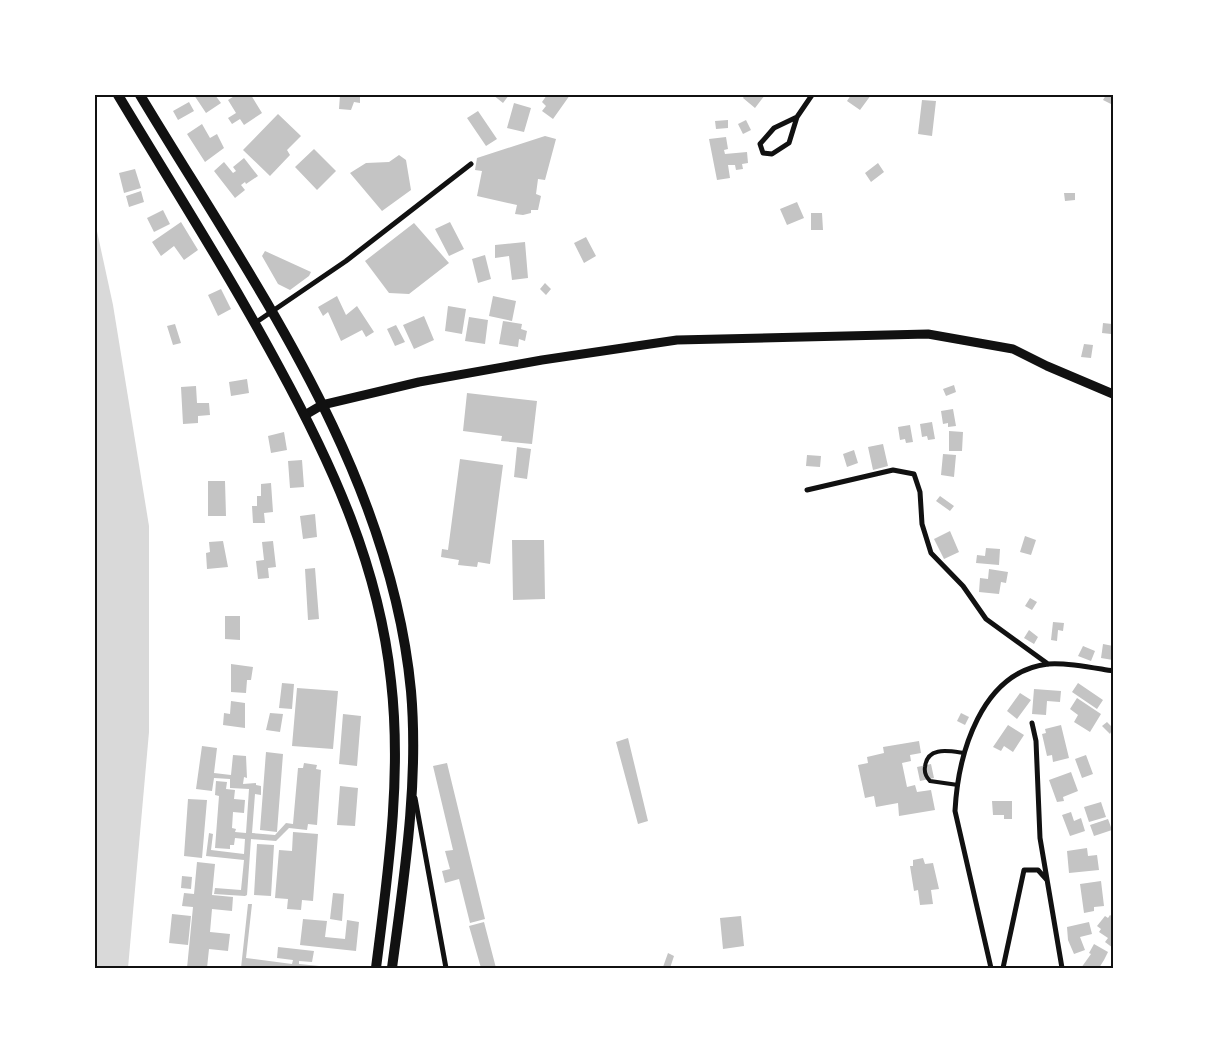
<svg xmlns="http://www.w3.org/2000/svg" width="1208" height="1063" font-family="Arial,sans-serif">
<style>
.water{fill:#d9d9d9}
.building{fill:#c4c4c4}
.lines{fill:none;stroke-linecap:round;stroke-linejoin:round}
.service{stroke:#111;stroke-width:4}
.minor{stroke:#111;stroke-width:5}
.tertiary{stroke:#111;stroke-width:9}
.secondary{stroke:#111;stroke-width:10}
.neatline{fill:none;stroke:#111;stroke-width:2}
</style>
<rect width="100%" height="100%" fill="#fff"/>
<path class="water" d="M95 222 113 305 149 526V732L128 968H95Z"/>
<path class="building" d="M194 95H215L221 103 206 113Z
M236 95H251L262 113 244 125 240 119 232 124 228 118 236 113 228 100Z
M340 95H360V103L354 102 351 110 339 109Z
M493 95H509L503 103Z
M547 95H570L553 119 542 111 546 106 542 102Z
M745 95H765L755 108 743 98Z
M851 95H871L860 110 847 101Z
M1106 95H1113V105L1103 100Z
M922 100 936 101 932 136 918 134Z
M189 102 194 111 178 120 173 111Z
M514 103 531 108 524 132 507 128Z
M478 111 497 139 486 146 467 118Z
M278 114 301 136 287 150 290 155 270 176 243 150Z
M728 120V128L716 129 715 121Z
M746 120 751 130 743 134 738 124Z
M202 124 210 138 217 134 224 148 205 162 187 134Z
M545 136 556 139 545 180 538 179 536 194 541 196 538 210H531V213L523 215 515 214 517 205 477 196 482 171 475 170 477 158Z
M726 137 728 149 724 150 725 154 747 152 748 163 742 164 743 169 736 170 735 165H728L730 178 717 180 709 139Z
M314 149 336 171 317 190 295 167Z
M399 155 406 160 411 190 382 211 350 173 366 163 389 162Z
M244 158 258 176 246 184 245 182 241 185 245 190 235 198 214 171 224 162 233 173 236 171 233 167Z
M878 163 884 172 871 182 865 173Z
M135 169 141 188 124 193 119 173Z
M141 191 144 202 129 207 126 196Z
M1064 193H1075V200L1065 201Z
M797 202 804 218 787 225 780 209Z
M163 210 170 224 154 232 147 218Z
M811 213H822L823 230H811Z
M181 222 198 250 184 260 174 246 161 256 152 242Z
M450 222 464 249 449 256 435 229Z
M414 223 449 263 409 294 389 293 365 261Z
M586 237 596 256 584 263 574 243Z
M525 242 528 278 512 280 509 256 495 258V245Z
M265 251 311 272 309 276 290 290 278 284 262 256Z
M485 255 491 279 478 283 472 259Z
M545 283 551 289 546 295 540 289Z
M221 289 231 309 218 316 208 295Z
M337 296 346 315 357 306 374 332 366 337 362 330 341 341 328 312 323 316 318 307Z
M493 296 516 301 512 321 489 316Z
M448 306 466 309 462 334 445 331Z
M424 316 434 340 414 349 403 325Z
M469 317 488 320 485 344 465 341Z
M503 321 522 324 521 329 527 331 525 341 519 339 518 347 499 344Z
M1103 323 1112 324 1111 334 1102 333Z
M175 324 181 343 173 345 167 326Z
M396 325 405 342 395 346 387 329Z
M1084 344 1093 345 1091 358 1081 357Z
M247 379 249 393 231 396 229 382Z
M954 385 956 392 946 396 943 389Z
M196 386 197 403H209L210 415 198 416V423L183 424 181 387Z
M467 393 537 401 532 444 501 441 502 436 463 431Z
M953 409 956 426 948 427V423L943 424 941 411Z
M932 422 935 439 928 440 927 436 922 437 920 424Z
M910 425 913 442 906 443 905 439 900 440 898 427Z
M949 431 963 432 962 451H949Z
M284 432 287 450 271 453 268 436Z
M883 444 888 466 873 470 868 447Z
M517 447 531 449 527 479 514 477Z
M854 450 858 463 847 467 843 454Z
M943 454 956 455 954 477 941 475Z
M807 455 821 456 820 467 806 466Z
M460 459 503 465 490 564 478 562 477 567 458 565 459 560 441 557 442 549 448 550Z
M302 460 304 487 290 488 288 461Z
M208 481H225L226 516H208Z
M271 483 273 512 264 513 265 523H253L252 506H257V496H261V484Z
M940 496 954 506 950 511 936 501Z
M315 514 317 537 303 539 300 516Z
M950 531 959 552 944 559 934 539Z
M1025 536 1036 540 1031 555 1020 552Z
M512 540H544L545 599 513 600Z
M223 541 228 567 207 569 206 553 210 552 209 542Z
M273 541 276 567 268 568 269 578 258 579 256 561 264 560 262 542Z
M986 548 1000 549 999 565 976 563 977 555 985 556Z
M315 568 319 619 308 620 305 569Z
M989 569 1008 572 1006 583 1001 582 999 594 979 592 980 578 988 579Z
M1030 598 1037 602 1032 610 1025 606Z
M225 616H240V640L225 639Z
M1053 622 1064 623 1063 631 1058 630 1057 641 1051 640Z
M1029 630 1038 637 1034 644 1024 638Z
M1103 644 1113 646V660L1101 658Z
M1083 646 1095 651 1091 661 1078 656Z
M231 664 253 667 251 680H247L246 693 231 692Z
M282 683 294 684 292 709 279 708Z
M1078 683 1103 700 1097 709 1072 692Z
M297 688 338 691 333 749 292 746Z
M1034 689 1061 691 1060 702 1047 701 1046 715 1032 714Z
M1020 693 1031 700 1017 719 1007 711Z
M1077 698 1101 714 1090 732 1074 722 1078 715 1070 709Z
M231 701 245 703V728L223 725 224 713 230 714Z
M270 713 283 714 280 732 266 730Z
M961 713 969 717 965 725 957 721Z
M343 714 361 716 357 766 339 764Z
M1107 722 1113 728 1110 734 1102 726Z
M1008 725 1024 735 1013 752 1004 746 1001 751 993 747Z
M1061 725 1069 758 1053 762 1052 755 1047 756 1042 734 1046 733 1045 729Z
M628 738 648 821 638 824 616 742Z
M919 741 921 753 910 755 911 761 902 763 907 787 915 785 917 792 931 790 935 810 899 816 898 803 876 807 874 796 865 798 858 765 868 763 867 757 884 753 883 747Z
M202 746 217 748 214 773 231 775 233 755 246 756 247 778 244 777 243 784 256 783V785L261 786V795L255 794 252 833 275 835 286 823 293 824 298 768H303L304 763 317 765 316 769 321 770 317 825 308 824 307 830 289 828 276 841 251 839 247 895 245 896 214 894 215 888 241 890 244 860 206 856 209 833 213 834 211 850 244 854 245 839 235 838 234 845H230V849L215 848 219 796 215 795 216 781 227 782 226 789 235 790 234 799 245 800 244 813 233 812 232 828 236 829 235 832 246 833 249 789 230 788V779L214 778 212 791 196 789Z
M266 752 283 754 277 832 260 830Z
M1086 755 1093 774 1082 778 1075 759Z
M447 763 485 919 470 923 459 879 445 883 442 871 450 869 445 851 453 850 433 766Z
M931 764 934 778 920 781 917 767Z
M1071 772 1078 791 1063 797 1064 801 1057 802 1049 780Z
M340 786 358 788 355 826 337 825Z
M188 799 207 800 202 858 184 856Z
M992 801H1012V819H1004V815H993Z
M1101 802 1106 817 1089 822 1084 807Z
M1071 812 1074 821 1081 818 1085 831 1070 836 1062 815Z
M1108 819 1112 830 1094 836 1090 825Z
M293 832 318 834 313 901 302 900 301 910 287 909 288 899 275 898 279 850 292 851Z
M257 844 274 845 271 896 254 895Z
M1087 848 1088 856 1097 855 1099 870 1069 873 1067 851Z
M923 858 925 864 933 863 939 889 931 890 933 904 920 905 918 890 914 891 910 866H913V860Z
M197 862 215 864 212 895 233 897 232 911 212 909 210 932 230 934 228 951 209 949 207 968H187L193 907 182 906 184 893 194 894Z
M182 876 192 877 191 889 181 888Z
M1101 881 1104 906 1094 907V911L1084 913 1080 884Z
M333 893 344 894 342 921 330 919Z
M248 904H252L246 958 292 964 293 960 277 958 278 947 314 951 312 962 299 961V964L319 966 318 968H241Z
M172 914 191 916 188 945 169 943Z
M1110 915 1113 917V948L1105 942 1108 938 1099 932 1101 929 1097 926 1105 916 1108 918Z
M741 916 744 946 723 949 720 918Z
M303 919 327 921 325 937 345 939 347 920 359 922 356 951 300 945Z
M484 922 496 968H481L469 926Z
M1089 922 1092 934 1080 937 1085 950 1074 954 1068 940 1067 927Z
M1094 944 1108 952 1104 960 1099 968H1081L1091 954 1089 953Z
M668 953 674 956 670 968 663 967Z"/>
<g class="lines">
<path class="service" d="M958 785 930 781C926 777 924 773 925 767 927 746 949 751 964 753"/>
<path class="minor" d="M797 117 774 128 760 144 763 153 772 154 789 143 797 117 812 95
M255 323 346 261 471 164
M807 490 893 470 914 474 920 492 922 524 931 553 963 586 986 619 1048 664
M1032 723 1036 741 1040 838 1062 968
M415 798 446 968
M991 968 955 811C958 754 981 672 1048 664 1066 662 1094 668 1113 671
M1003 968 1024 870H1038L1047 880"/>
<path class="tertiary" d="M305 415 322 405 419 382 542 360 677 340 928 334 1013 349 1047 366 1113 394"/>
<path class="secondary" d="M118 95C172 185 229 274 279 367 333 466 379 567 391 681 402 776 388 873 376 968
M140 95C251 280 390 469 411 691 419 783 404 877 392 968"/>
</g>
<rect width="1208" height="1063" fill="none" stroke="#ffffff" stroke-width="192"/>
<rect x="96" y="96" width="1016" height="871" class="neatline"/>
</svg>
